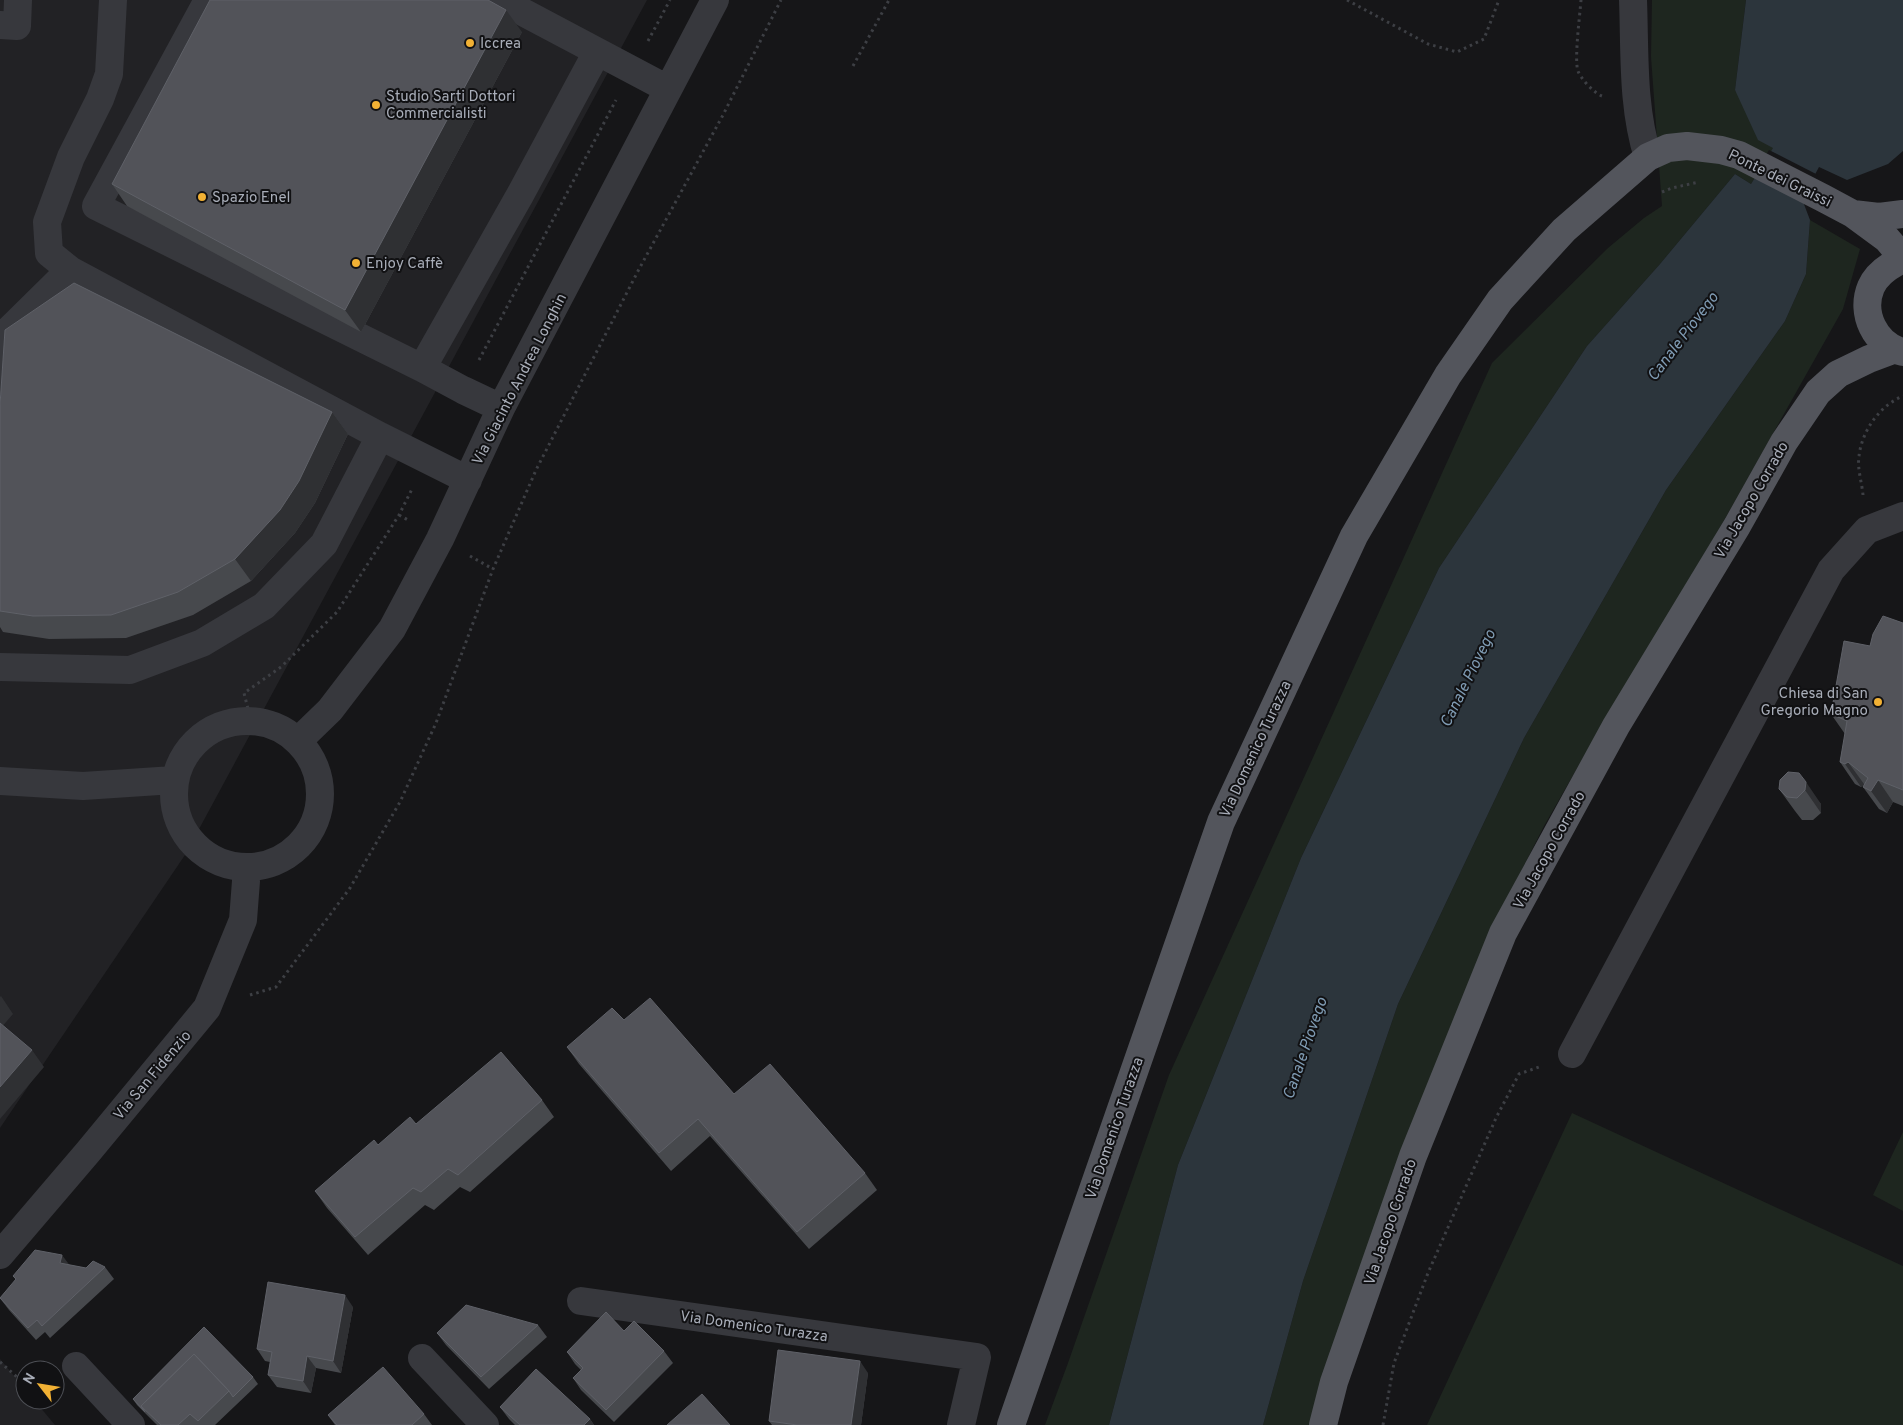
<svg xmlns="http://www.w3.org/2000/svg" width="1903" height="1425" font-family="Overpass,sans-serif">
<style>
.built{fill:#222225}
.green{fill:#1e261f}
.water{fill:#2c353c}
.pier{fill:#161618}
.lines{fill:none;stroke-linecap:round;stroke-linejoin:round}
.path{stroke:#3d3f44;stroke-width:3;stroke-dasharray:2.5 4;stroke-linecap:butt}
.minor{stroke:#37383d;stroke-width:28}
.major{stroke:#53555c;stroke-width:28}
.wall{fill:#47494d}
.shaded-wall{fill:#2f3033}
.building{fill:#525359;stroke:#5f6168}
.poi-dot{fill:#f2b134;stroke:#111113;stroke-width:2}
.labels{text-anchor:middle;stroke-width:4;stroke-linejoin:round;paint-order:stroke}
.poi-label{font-size:15px;fill:#a8adb8;stroke:#111113;text-anchor:start}
.street-label{font-size:15px;fill:#a8adb8;stroke:#111113}
.water-label{font-size:16px;font-style:italic;fill:#7f9bb3;stroke:#111113}
</style>
<rect width="100%" height="100%" fill="#161618"/>
<path class="built" d="M0 0H647L185 855 0 1128Z
M0 1359 25 1389V1400H34L55 1425H0Z"/>
<path class="green" d="M1652 0H1746L1735 90 1774 147 1751 184 1735 174 1660 264 1587 346 1439 568 1301 858 1178 1165 1109 1425H1045L1068 1363 1169 1075 1492 363 1608 248 1644 218 1662 206 1651 57Z
M1810 220 1860 249 1843 309 1722 524 1603 723 1544 826 1493 927 1314 1425H1263L1303 1281 1398 1004 1524 738 1666 490 1785 321 1806 274Z
M1572 1113 1903 1266V1425H1427Z
M1903 1132V1211L1873 1195Z"/>
<path class="water" d="M1746 0H1903V151L1888 164 1847 180 1819 167 1802 199 1810 220 1806 274 1785 321 1666 490 1524 738 1398 1004 1303 1281 1263 1425H1109L1178 1165 1301 858 1439 568 1587 346 1660 264 1735 174 1751 184 1773 148 1758 140 1735 90Z"/>
<path class="pier" d="M1769 150 1818 175 1805 199 1755 173Z"/>
<g class="lines">
<path class="path" d="M1347 0 1428 44 1457 52 1484 39 1499 0
M1581 0C1580 14 1574 60 1578 71 1581 79 1594 93 1602 96
M648 41 670 0
M853 66 889 0
M1662 192 1672 188 1699 182
M479 360 616 100
M1863 495C1862 483 1857 468 1859 456 1862 431 1879 406 1903 396
M399 515 410 521
M470 556 493 569
M251 721 244 693 281 667 337 612 399 515 412 489
M250 995 276 987 350 888 400 802 436 723 493 569 536 470 638 271 723 115 781 0
M0 1362 25 1384
M1383 1425 1394 1363 1428 1273 1496 1118 1519 1074 1542 1066"/>
<path class="minor" d="M208 0 96 206 422 368 520 195 597 52
M500 0 668 89
M1633 0C1635 52 1632 107 1648 157
M0 25 17 26 18 0
M70 270 49 253 47 222 71 157 100 99 109 74 113 0
M422 368 463 390 501 408
M3 380 4 335 70 270 380 436 468 480
M0 667 130 670 202 643 264 606 324 544 380 436
M174 794a73 73 0 1 1 146 0a73 73 0 1 1-146 0Z
M298 741 330 710 392 629 440 539 501 408 715 0
M0 781 83 786 174 780
M1572 1054 1831 570 1867 530 1903 516
M0 1255 88 1152 207 1008 243 920 247 868
M581 1301 977 1357 961 1425
M422 1358 485 1425
M76 1366 131 1425"/>
<path class="major" d="M1853 214 1879 217 1903 214
M1903 259C1890 265 1877 273 1871 287 1860 313 1875 345 1903 352
M1011 1425 1221 822 1354 536 1448 375 1500 300 1564 230 1648 157 1668 148 1687 146 1721 150 1739 155 1823 198 1853 214 1887 239 1903 258
M1323 1425 1334 1382 1413 1156 1503 933 1616 726 1737 526 1784 442 1818 392 1838 374 1869 359 1893 350"/>
</g>
<path class="wall" d="M522 32 361 332 127 206 112 184Z
M0 405 332 412 348 434 315 503 295 533 251 581 193 615 126 638 49 639 3 632 0 627Z
M1903 623V806L1893 802 1887 813 1879 809 1863 787 1864 785V784L1861 787 1855 784 1840 762 1845 734 1831 714 1870 646Z
M1788 772 1821 804V813L1813 820H1802L1795 811 1779 789Z
M624 1020 734 1094 865 1173 877 1190 809 1249 710 1136 671 1171 579 1064 567 1047Z
M542 1100 554 1117 470 1192 460 1187 434 1210 425 1205 368 1255 327 1208 315 1191 378 1145 416 1124Z
M69 1265 86 1268 105 1267 114 1279 50 1338 45 1332 36 1340 9 1310 0 1298 16 1280 13 1276Z
M353 1307 341 1373 316 1368 311 1393 277 1387 268 1375 270 1362 265 1361 257 1349Z
M538 1325 547 1337 489 1389 446 1345 437 1333Z
M624 1331 664 1351 673 1363 614 1422 581 1390 573 1378 581 1370 575 1364 567 1352Z
M868 1373 861 1425H772L769 1421Z
M253 1377 258 1384 215 1425H157L137 1405 133 1399Z
M500 1407 590 1419 594 1425H515L509 1419Z
M424 1414 432 1425H335L328 1415Z"/>
<path class="shaded-wall" d="M506 10 522 32 361 332 345 310Z
M332 412 348 434 315 503 295 533 251 581 235 559Z
M1848 762 1864 784 1861 787 1845 764Z
M1878 780 1893 802 1887 813 1871 791Z
M1806 782 1821 804V813L1805 790Z
M1 996 13 1014 0 1029V997Z
M32 1050 44 1067 0 1119V1087Z
M62 1255 71 1267 60 1263Z
M345 1295 353 1307 341 1373 333 1361Z
M307 1356 316 1368 311 1393 303 1381Z
M860 1361 868 1373 861 1425H851Z
M590 1419 594 1425H584Z"/>
<path class="building" d="M210 0H488L506 10 345 310 112 184Z
M74 283 332 412 299 481 280 510 235 559 178 592 111 615 33 616 0 611V405L5 330Z
M1883 616 1903 623V790L1878 780 1871 791 1863 787 1868 778 1848 762 1845 764 1840 762 1847 721 1831 714 1844 641 1870 646 1873 634Z
M1788 772 1799 773 1806 782 1805 790 1797 798 1787 797 1779 789 1780 780Z
M650 998 734 1094 770 1064 865 1173 797 1232 698 1119 659 1153 567 1047 612 1008 624 1020Z
M0 1023 32 1050 0 1087Z
M501 1052 542 1100 458 1175 448 1169 421 1192 413 1188 355 1237 315 1191 374 1140 378 1145 410 1117 416 1124Z
M35 1250 62 1255 60 1263 86 1268 93 1261 105 1267 42 1326 37 1320 28 1328 0 1298 16 1279 13 1276Z
M268 1282 345 1295 333 1361 307 1356 303 1381 268 1375 272 1352 257 1349Z
M466 1305 538 1325 481 1377 437 1333Z
M606 1312 624 1331 634 1321 664 1351 606 1410 573 1378 583 1368 567 1352Z
M204 1327 253 1377 233 1397 229 1391 194 1354 141 1406 145 1412 133 1399Z
M778 1350 860 1361 851 1425H797L769 1421Z
M194 1354 229 1391 198 1421 190 1414 178 1425H161L141 1406Z
M383 1367 424 1414 412 1425H337L328 1415Z
M536 1369 590 1419 584 1425H520L500 1407Z
M702 1394 730 1425H667Z"/>
<g class="poi-dot">
<circle cx="470" cy="43" r="5"/>
<circle cx="376" cy="105" r="5"/>
<circle cx="202" cy="197" r="5"/>
<circle cx="356" cy="263" r="5"/>
<circle cx="1878" cy="702" r="5"/>
</g>
<g class="labels">
<g class="poi-label">
<text x="480" y="48">Iccrea</text>
<text x="386" y="101">Studio Sarti Dottori<tspan x="386" dy="17">Commercialisti</tspan></text>
<text x="212" y="202">Spazio Enel</text>
<text x="366" y="268">Enjoy Caffè</text>
<text x="1868" y="698" text-anchor="end">Chiesa di San<tspan x="1868" dy="17">Gregorio Magno</tspan></text>
</g>
<g class="street-label">
<text transform="translate(1780 178) rotate(26)" y="5">Ponte dei Graissi</text>
<text transform="translate(519 379) rotate(-63)" y="5">Via Giacinto Andrea Longhin</text>
<text transform="translate(1751 500) rotate(-60)" y="5">Via Jacopo Corrado</text>
<text transform="translate(1255 749) rotate(-65)" y="5">Via Domenico Turazza</text>
<text transform="translate(1549 850) rotate(-61)" y="5">Via Jacopo Corrado</text>
<text transform="translate(152 1075) rotate(-50)" y="5">Via San Fidenzio</text>
<text transform="translate(1114 1128) rotate(-71)" y="5">Via Domenico Turazza</text>
<text transform="translate(1390 1222) rotate(-71)" y="5">Via Jacopo Corrado</text>
<text transform="translate(754 1326) rotate(8)" y="5">Via Domenico Turazza</text>
</g>
<g class="water-label">
<text transform="translate(1682 336) rotate(-53)" y="6">Canale Piovego</text>
<text transform="translate(1467 678) rotate(-64)" y="6">Canale Piovego</text>
<text transform="translate(1304 1048) rotate(-71)" y="6">Canale Piovego</text>
</g>
</g>
<g transform="translate(40 1385) rotate(301)"><circle r="24" fill="#111113" stroke="#4d4f55"/>
<path d="M0-4L9 19L0 12L-9 19Z" fill="#f2b134"/>
<text y="-8" font-size="14" font-weight="bold" text-anchor="middle" fill="#a8adb8">N</text>
</g>
</svg>
